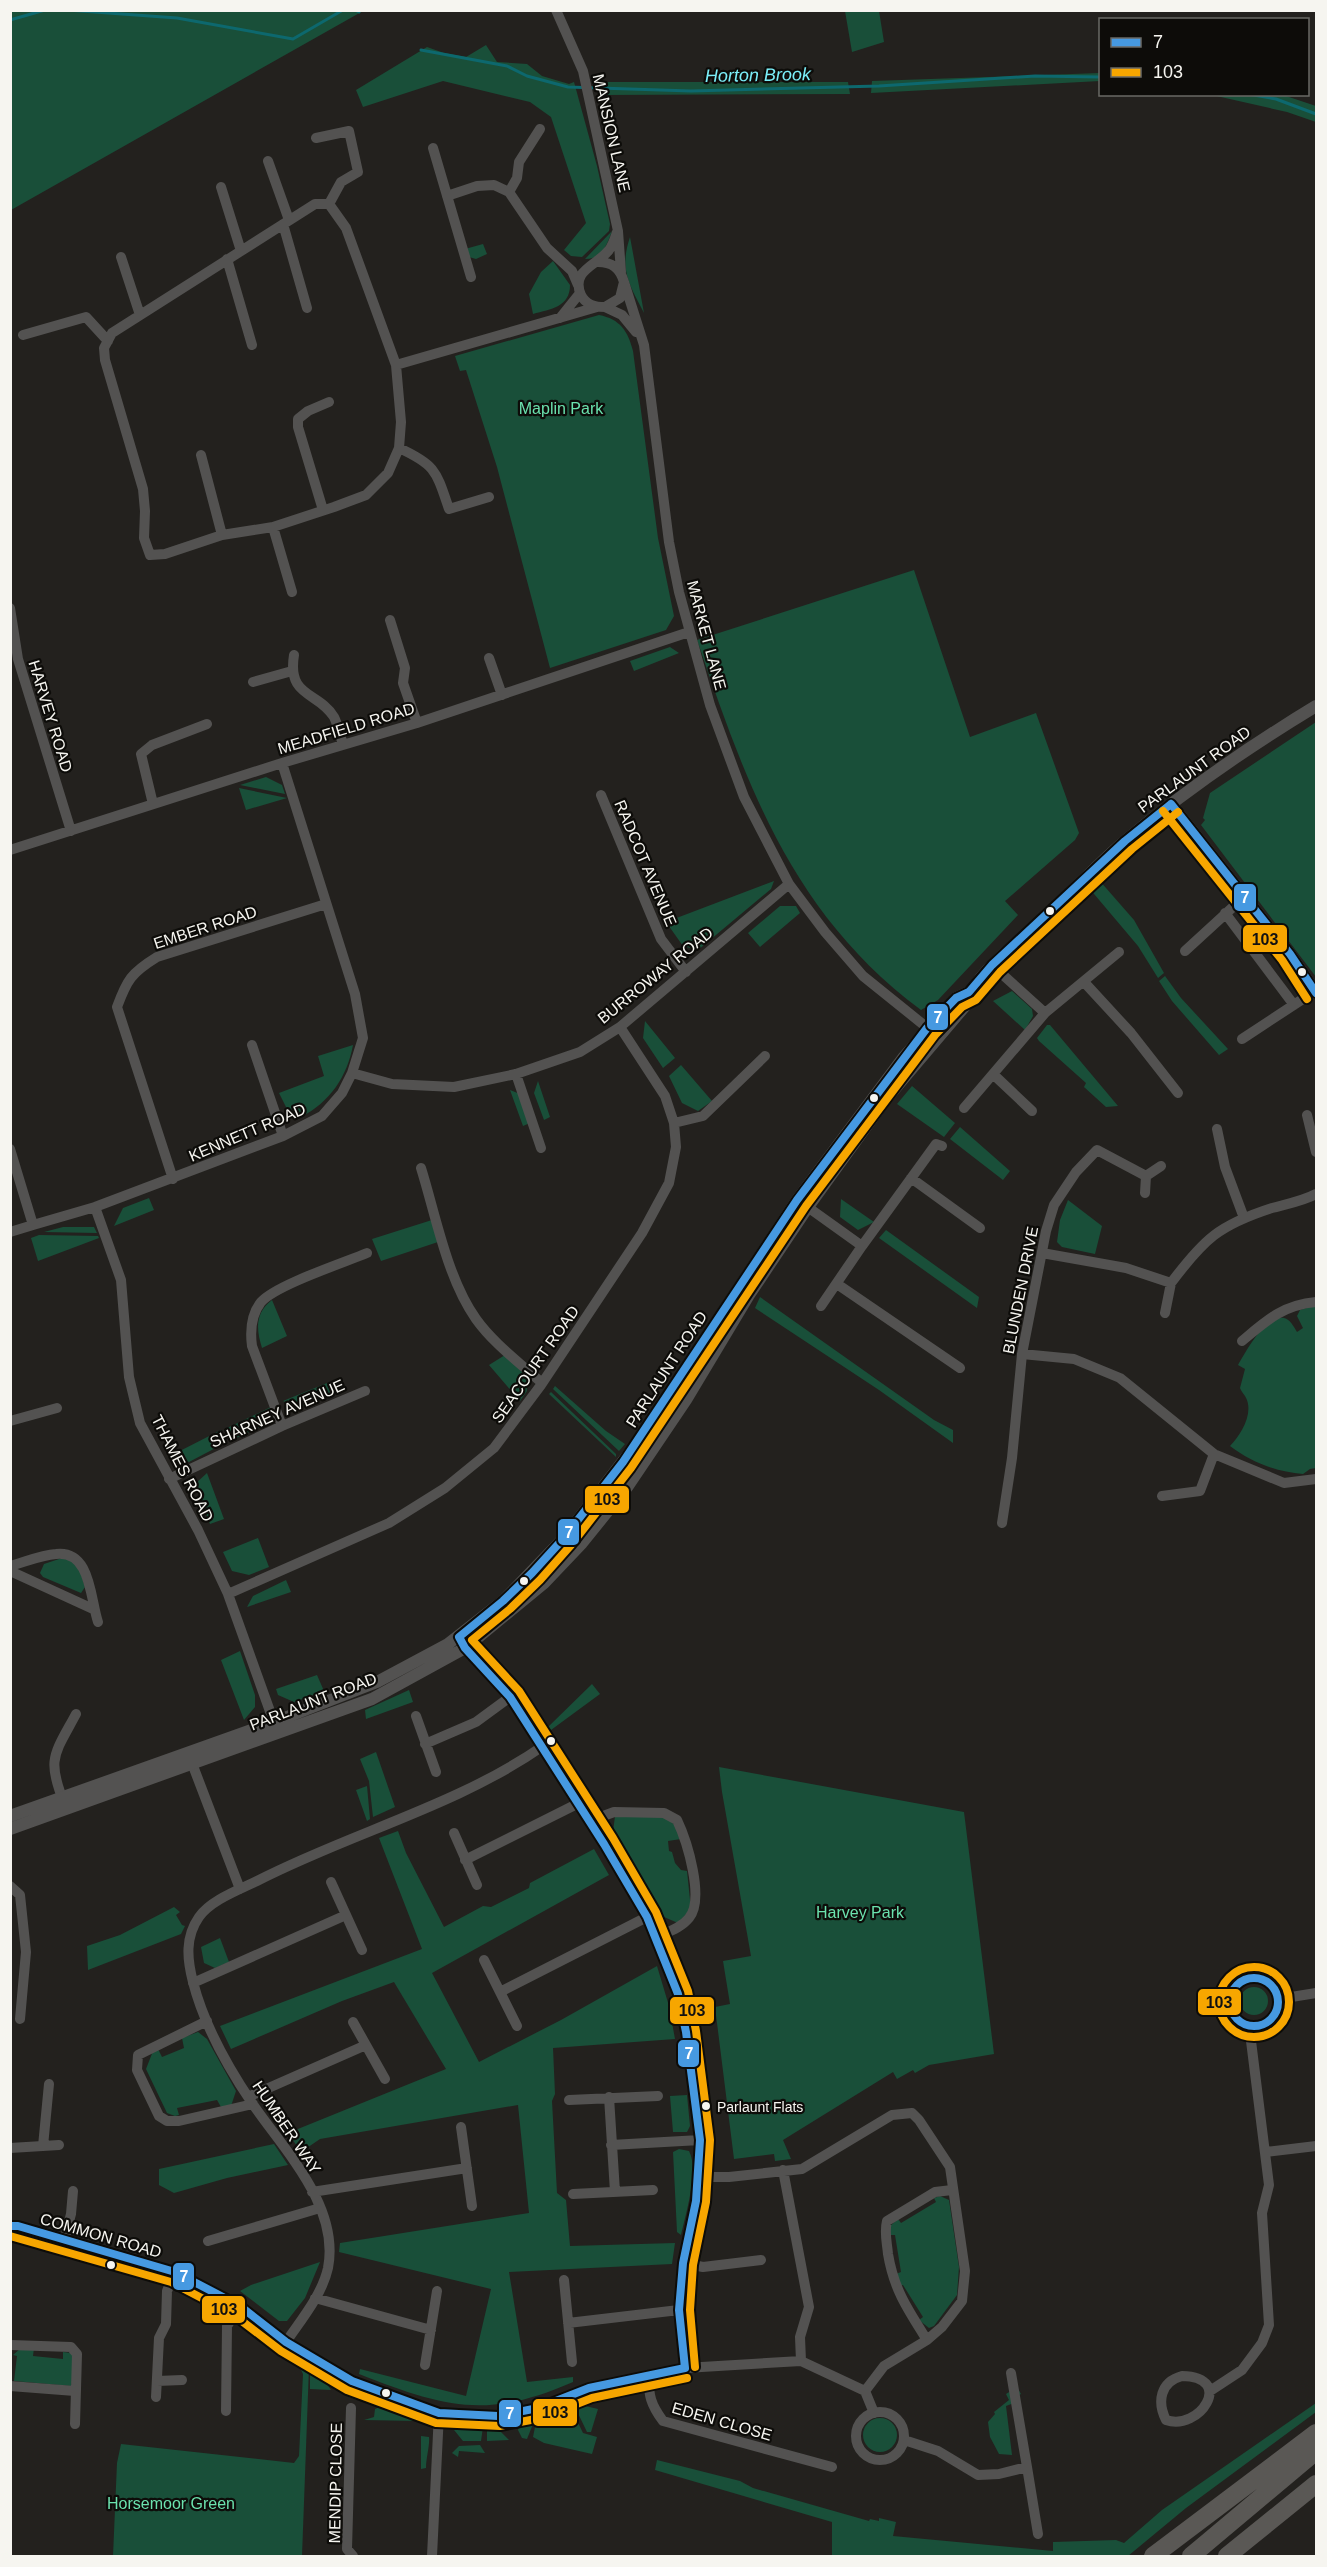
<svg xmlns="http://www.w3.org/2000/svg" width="1327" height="2567" font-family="Arial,sans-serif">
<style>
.green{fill:#194f39}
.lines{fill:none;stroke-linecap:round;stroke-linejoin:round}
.stream{stroke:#0d686e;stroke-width:3}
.minor{stroke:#535251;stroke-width:10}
.tertiary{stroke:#535251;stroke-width:12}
.motorway{stroke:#5a5855;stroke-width:18}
.bus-1-casing{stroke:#0d0c09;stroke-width:12}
.bus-2-casing{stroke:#0d0c09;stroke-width:12}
.bus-1{stroke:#4699e1;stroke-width:8}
.bus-2{stroke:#f7a600;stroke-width:8}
.bus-dot{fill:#f6f5f0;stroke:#0d0c09;stroke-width:2}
.labels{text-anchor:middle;stroke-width:4.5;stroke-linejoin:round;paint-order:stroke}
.bus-label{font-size:14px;fill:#f6f5f0;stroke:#0d0c09;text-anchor:start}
.street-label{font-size:16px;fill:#f6f5f0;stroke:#0d0c09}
.park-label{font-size:16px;fill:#6be2ae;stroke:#0d0c09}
.water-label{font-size:18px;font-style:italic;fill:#7beef8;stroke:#0d0c09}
.line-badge{stroke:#0d0c09;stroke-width:2}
.badge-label{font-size:16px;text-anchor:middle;font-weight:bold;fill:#fff}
.pale-badge-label{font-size:16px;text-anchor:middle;font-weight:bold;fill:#111}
</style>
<rect width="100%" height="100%" fill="#23211e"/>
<path class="green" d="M10 11 11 10 363 11 11 210Z
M845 11H879L884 42 852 52Z
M486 45 497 62 527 64 542 76 569 84 574 82 597 166 610 224 609 231 582 257 571 256 564 250 586 223 551 117 530 102 443 81 363 107 356 90 427 47 444 53 466 57Z
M1100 73V81L871 93 872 81Z
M601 82H848L850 94 601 95Z
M1212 95H1283L1316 106V122L1287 112Z
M612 231C607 245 602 259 585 259Z
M630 237 644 313C629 284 619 270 630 237Z
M483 244 487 254 476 259 469 257 465 249Z
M553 261 570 285C570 307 551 309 533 314L529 294 541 272Z
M599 315C620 319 628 331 633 351L658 538 674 616 666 630 550 668 497 467 466 370 460 371 455 356Z
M914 570 970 737 1036 713 1079 833 1075 840 1005 901 1018 915 938 1000 921 1010C792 914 747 786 697 640Z
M670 647 679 653 634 671 630 661Z
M1316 722V977L1201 825 1205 820 1203 818 1210 793Z
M266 777 282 785 285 794 240 785Z
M239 788 287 798 246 810Z
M1099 880 1134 920 1164 973 1158 978 1138 946 1089 888Z
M774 881 771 889 698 950 683 946 666 922Z
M780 906H796L800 913 760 947 748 933Z
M1165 976 1181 998 1228 1049 1219 1055 1172 1001 1159 981Z
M1012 991 1032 1009 1033 1016 1025 1030 993 1001Z
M645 1021 675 1058 663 1068 643 1038Z
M1047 1025H1050L1118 1106 1106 1107 1084 1087 1086 1083 1039 1041 1037 1038Z
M353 1045C347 1077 330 1102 301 1117L288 1111 279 1093 324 1076 318 1056Z
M681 1065 712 1101 698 1111 682 1103 669 1076Z
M538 1081 550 1117 544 1120 534 1093Z
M912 1086 955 1123 944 1137 897 1104Z
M510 1090 520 1094 530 1123 523 1126Z
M960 1127 1010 1171 1003 1180 950 1139Z
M149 1198 154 1210 114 1226 123 1208Z
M841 1199 874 1222 858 1230 840 1217Z
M1068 1200 1102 1226 1095 1254 1062 1247 1057 1242 1060 1220Z
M432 1220 441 1241 381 1261 372 1239Z
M63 1227H94L97 1233 44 1232Z
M886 1230 979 1297 977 1308 879 1238Z
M39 1235 98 1236 99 1238 38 1261 31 1238Z
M760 1297 934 1420 953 1430V1443L879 1390 755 1308Z
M272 1300 287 1336 262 1348C256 1329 255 1313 272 1300Z
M1316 1305V1468L1310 1469 1303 1474C1276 1472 1251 1462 1230 1446 1241 1435 1255 1412 1245 1396 1243 1393 1241 1391 1240 1388L1245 1369 1238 1365C1245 1353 1265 1315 1284 1318 1290 1319 1294 1327 1297 1332L1303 1328 1297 1316 1300 1310Z
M505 1355 526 1374 527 1391 520 1401 489 1365Z
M327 1383 332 1395 297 1408 283 1401Z
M555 1386 606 1431 625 1444 619 1451 553 1389Z
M551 1392 616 1454V1457L549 1394Z
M271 1407 266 1424 232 1440 225 1429Z
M221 1430 227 1442 189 1462 170 1456Z
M207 1473 224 1519 210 1524 195 1484Z
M258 1538 269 1567 249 1575 232 1571 223 1552Z
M68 1556 79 1567 85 1587 81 1593 43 1577 40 1573 44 1564Z
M286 1580 291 1592 247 1607 253 1596Z
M240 1651 255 1695V1707L244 1720 221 1660Z
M317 1675 324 1691 294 1702 278 1695 276 1689Z
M592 1684 600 1694 551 1730 548 1727Z
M409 1690 413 1702 366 1719 365 1710Z
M376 1752 395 1807 373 1817 369 1781 360 1759Z
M719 1767 964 1812 994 2054 929 2065 915 2073 913 2070 897 2079 893 2072 783 2140 791 2159 775 2161 774 2154 734 2159 715 2007 730 2004 723 1961 751 1956 722 1792Z
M367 1786 370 1819 367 1821 356 1790Z
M663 1815 676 1826 681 1839 668 1841 669 1851 672 1852 675 1863 681 1870 687 1871 691 1909 678 1923 664 1917 613 1832 615 1816Z
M398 1831 406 1853 444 1927 483 1906 491 1907 529 1888 530 1883 594 1849 609 1875 432 1973 479 2062 561 2020 657 1966 669 2006 675 2039 553 2048 555 2094 552 2101 557 2193 566 2200 570 2246 675 2243 672 2264 509 2272 527 2382 573 2377V2382C487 2420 443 2407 359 2374L360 2369 466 2396 491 2289 339 2252 340 2243 529 2213 518 2105 320 2139 301 2152 288 2133 446 2069 394 1982 342 2001 231 2049 220 2026 422 1949 379 1838Z
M174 1907 180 1912 176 1915 182 1925 185 1926 181 1934 88 1970 87 1946 120 1935Z
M220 1938 229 1962 215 1968 204 1963 201 1947Z
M1240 2001a14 14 0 1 1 28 0a14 14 0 1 1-28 0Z
M198 2032 207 2039 236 2091 231 2106 221 2107 217 2100 177 2108 179 2115 175 2116 167 2113 146 2069 153 2051 158 2049 162 2057 184 2048 182 2038Z
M687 2095 690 2126 687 2132H673L670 2096Z
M274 2144 288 2165 227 2178 174 2193 159 2185V2169Z
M679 2149 689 2151C699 2169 686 2214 681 2235L677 2232 673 2152Z
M940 2196 949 2200 959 2267 957 2295 934 2326 929 2328 919 2320 923 2317 903 2285 898 2287 896 2274 901 2272 895 2235H890V2226L898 2219 901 2223 936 2202 934 2198Z
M320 2262 305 2298 287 2321H279L240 2291 251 2285Z
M21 2348H34L33 2356 63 2359V2352L71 2353 77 2363 71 2386 14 2381 17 2356 13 2355Z
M297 2361 309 2367 302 2556H113L117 2463 121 2444 294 2463 299 2456 303 2374Z
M310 2367 319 2372 331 2390 310 2389Z
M323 2375 369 2398 375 2402C348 2401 340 2394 323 2375Z
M1017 2387 1021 2394 1014 2398V2403L1006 2406 1012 2455 999 2454 990 2437 988 2422 995 2414 994 2412 1009 2400 1006 2394Z
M1316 2403V2412L1186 2508 1128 2556H832V2522L655 2470 657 2460 740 2481 753 2488 869 2521 870 2519 879 2521V2518L896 2522 893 2536 1053 2551V2542L1116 2540 1124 2543 1162 2510Z
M387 2404 419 2421 364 2420 374 2417 375 2409Z
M577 2404 598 2409 591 2432H587L574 2405Z
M570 2406 583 2433 597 2437 592 2454 544 2443 533 2437 537 2417Z
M863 2435a17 17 0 1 1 34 0a17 17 0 1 1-34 0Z
M524 2419H535L527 2439 522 2438 518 2430 519 2421Z
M478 2425 483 2427 481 2441H463L454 2430Z
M487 2426H495L509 2440 487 2441Z
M421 2436 429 2437C430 2445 426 2458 426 2468L421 2469Z
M480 2445 485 2453 459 2451 458 2457 452 2453 459 2446Z"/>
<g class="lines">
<path class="stream" d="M67 10 177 18 293 39 343 10
M355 10 359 12
M10 20 45 10
M421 50 507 66 527 76 568 87 691 91 879 86 1035 76 1100 77
M1248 94 1276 99 1316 114"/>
<path class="minor" d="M556 10 583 71 618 231 621 272
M316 138 349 131 358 172 341 182 329 204
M433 148 471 277
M268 161 289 220
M221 187 241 251
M509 192 517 178 519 162 540 129
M447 196 477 186 494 185 509 192 547 248 572 271 578 285
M315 204H329L346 228 396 365 401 422 399 448 388 473 366 495 334 507 273 527 222 535 165 554 150 555 144 538 145 511 143 489 105 360 104 348 112 333Z
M283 224 307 308
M121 257 140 315
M227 259 252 345
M598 262C612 262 620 268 624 282L620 298 605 307C595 307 586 305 581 295 570 270 598 265 609 250 613 245 615 238 617 232
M624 282 644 345 669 542 679 592 710 705 744 797 789 884 825 932 863 976 935 1034
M605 307 622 315 636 332
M560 318 580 293
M23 335 86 317 108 341
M396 365 597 307
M399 448C436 465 436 471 449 509L489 497
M201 455 222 535
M323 510 298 427V419L308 411 329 402
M273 527 292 592
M10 608 18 659 71 831
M390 620 405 668 403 683 417 723
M294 655C287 698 318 691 334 717 338 725 340 736 343 744
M489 658 502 695
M253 682 292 671
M601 795 661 939 686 972
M153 804 141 754 152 745 207 724
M10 850 282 763 417 723 689 632
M1225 913 1294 1005
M1185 951 1245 896
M1084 982 1131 1033 1178 1093
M1045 1013 1119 952
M1242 1039 1315 991
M252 1045 283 1136
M352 1073 392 1084 454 1087 516 1074 580 1052 620 1027 789 884
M516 1074 541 1148
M994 1075 1032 1111
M964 1108 1045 1013 992 965
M1307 1115 1316 1152
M674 1123 703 1116 765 1056
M1217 1129 1225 1167 1244 1218
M10 1149 33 1225 10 1232
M421 1168C436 1216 447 1278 476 1319 493 1343 520 1363 542 1383
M911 1178 980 1228
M173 1179 117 1007C127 980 131 973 157 957L326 904
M1145 1193 1146 1176
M802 1203 862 1246 821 1306
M95 1207 121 1280 129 1377 140 1423 198 1530 228 1594 276 1728
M33 1225 95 1207 283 1136 322 1116 342 1093 352 1073 363 1038 355 994 282 763
M862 1246 936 1144 942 1146
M1042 1253 1126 1268 1171 1283C1204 1239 1219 1225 1272 1208 1287 1204 1303 1201 1316 1194
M837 1284 960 1368
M1165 1313 1171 1283
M1242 1341C1267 1320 1283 1305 1316 1302
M1022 1354 1074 1359 1120 1378 1214 1454 1284 1483 1316 1479
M10 1421 57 1408
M282 1426 252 1346C250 1331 251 1315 261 1302 276 1285 343 1263 367 1253
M169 1479 282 1426 365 1391
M1162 1496 1200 1491 1214 1454
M1002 1523 1012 1458 1022 1354 1046 1231 1054 1205 1076 1172 1097 1150 1146 1176 1161 1166
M10 1566C25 1562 41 1555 56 1554 91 1550 90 1598 98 1622
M10 1571 93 1609
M228 1594 389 1523 445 1488 494 1448 541 1385 642 1233 669 1183 676 1147 674 1123 665 1096 620 1027
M461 1640 510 1697 604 1844 647 1917 678 1994 686 2032 700 2140 696 2201 683 2263 679 2310 685 2368
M416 1716 436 1772
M425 1744 476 1722 510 1697
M190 1758 240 1889
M65 1805C46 1759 54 1755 76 1714
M590 1821 614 1812 664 1813 677 1820C687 1841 705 1899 689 1918 681 1928 668 1932 657 1937
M454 1833 477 1885
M465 1860 579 1803
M331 1882 362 1950
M10 1886 20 1895 26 1952 20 2019
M484 1960 517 2026
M1230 2002a24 24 0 1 1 48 0a24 24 0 1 1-48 0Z
M193 1983 346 1915
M500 1992 647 1917
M1279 1999 1316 1993
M207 2021 138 2055 137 2070 159 2116 167 2121H179L253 2104
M353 2022 385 2079
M248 2097 366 2045
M609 2097 615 2192
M569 2100 658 2096
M461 2127 472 2206
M611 2145 700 2140
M43 2146 49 2084
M10 2148 59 2145
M1265 2152 1316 2146
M783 2170 809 2307 800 2337 801 2361
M699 2177H729L802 2169 892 2115 912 2113 919 2120 950 2167 965 2271 962 2301 942 2327 927 2340 884 2366 865 2391
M312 2192 467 2168
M573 2194 653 2190
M10 2226H18L175 2272 240 2306 286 2342 352 2381 439 2413 498 2416 538 2408 589 2388 685 2368 801 2361 865 2391 874 2413
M64 2240 71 2214 73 2191
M208 2241 320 2208
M683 2263 703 2267 761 2260
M564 2280 572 2362
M315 2298 431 2330
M568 2323 679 2310
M927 2340C908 2310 894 2290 888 2254 887 2242 884 2233 887 2221L935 2192 952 2190
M286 2342C301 2320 322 2295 328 2268 340 2206 284 2150 252 2103 227 2066 204 2025 193 1982 187 1959 185 1937 199 1917 211 1900 239 1890 257 1881 350 1833 457 1806 543 1746
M10 2345 71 2347 77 2354 75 2424
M425 2365 437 2291
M649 2375C648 2395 651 2405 663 2421L832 2467
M1182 2376C1236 2377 1199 2432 1166 2420 1157 2402 1160 2382 1182 2376Z
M157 2381 182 2380
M10 2386 75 2391
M1210 2391 1242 2370 1262 2343 1269 2325 1262 2213 1269 2185 1249 2025
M156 2397 159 2338 166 2324 167 2291 175 2272
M351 2408 347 2549 353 2556
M226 2411 227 2326 240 2306
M856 2436a24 24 0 1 1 48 0a24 24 0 1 1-48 0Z
M904 2440 938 2451 978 2475 999 2474 1027 2467 1011 2373
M1027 2467 1038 2534
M432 2556 439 2413"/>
<path class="tertiary" d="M1171 804 1290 954 1316 993
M10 1816 274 1722 377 1682 448 1644 503 1601 563 1539 634 1447 797 1200 903 1058 956 998 969 992
M10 1829 372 1699 465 1648 544 1583 582 1543 628 1486 686 1400 749 1295 808 1207 886 1099 965 1006C976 972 1012 948 1037 925 1067 897 1095 866 1126 840 1186 790 1250 746 1316 706"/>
<path class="motorway" d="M1153 2556 1316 2433
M1191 2556 1316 2451
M1227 2556 1316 2484"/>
<defs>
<path id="bus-1" d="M1171 804 1290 954 1316 993
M1230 2002a24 24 0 1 1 48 0a24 24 0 1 1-48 0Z
M10 2226H18L175 2272 240 2306 286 2342 352 2381 439 2413 498 2416 538 2408 589 2388 685 2368
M685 2368 679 2310 683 2263 696 2201 700 2140 686 2032 678 1994 647 1917 604 1844 510 1697 465 1648 459 1637 503 1601 532 1573 563 1539 623 1462 797 1200 927 1028 956 998 969 992 992 965 1125 841 1171 804"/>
<path id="bus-2" d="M1163 811 1282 960 1307 999
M1219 2002a35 35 0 1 1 70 0a35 35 0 1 1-70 0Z
M10 2236 171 2282 234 2315 281 2351 347 2390 436 2423 500 2426 541 2418 592 2398 687 2378
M695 2367 690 2310 693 2265 706 2202 710 2140 696 2031 688 1991 656 1912 613 1838 519 1691 472 1640 510 1609 540 1580 571 1545 631 1468 806 1206 935 1035 962 1007 976 1000 1000 972 1132 849 1178 812"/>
</defs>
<use href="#bus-1" class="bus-1-casing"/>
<use href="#bus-2" class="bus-2-casing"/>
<use href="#bus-1" class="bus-1"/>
<use href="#bus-2" class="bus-2"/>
</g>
<g class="bus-dot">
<circle cx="1050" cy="911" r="5"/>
<circle cx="1302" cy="972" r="5"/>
<circle cx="874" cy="1098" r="5"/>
<circle cx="524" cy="1581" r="5"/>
<circle cx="551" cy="1741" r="5"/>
<circle cx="706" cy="2106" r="5"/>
<circle cx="111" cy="2265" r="5"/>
<circle cx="386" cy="2393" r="5"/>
</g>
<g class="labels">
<g class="bus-label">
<text x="717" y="2112">Parlaunt Flats</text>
</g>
<g class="street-label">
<text transform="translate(612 133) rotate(77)" y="6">MANSION LANE</text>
<text transform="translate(707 635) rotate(75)" y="6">MARKET LANE</text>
<text transform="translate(51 716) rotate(73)" y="6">HARVEY ROAD</text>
<text transform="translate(346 728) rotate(-17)" y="6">MEADFIELD ROAD</text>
<text transform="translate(1194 769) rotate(-36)" y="6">PARLAUNT ROAD</text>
<text transform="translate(646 863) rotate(67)" y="6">RADCOT AVENUE</text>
<text transform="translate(205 927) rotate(-18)" y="6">EMBER ROAD</text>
<text transform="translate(655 975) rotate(-39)" y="6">BURROWAY ROAD</text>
<text transform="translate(247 1132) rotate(-23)" y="6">KENNETT ROAD</text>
<text transform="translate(1020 1290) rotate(-79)" y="6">BLUNDEN DRIVE</text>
<text transform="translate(535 1364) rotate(-55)" y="6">SEACOURT ROAD</text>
<text transform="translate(666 1369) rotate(-57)" y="6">PARLAUNT ROAD</text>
<text transform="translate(277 1413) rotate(-24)" y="6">SHARNEY AVENUE</text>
<text transform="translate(183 1468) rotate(63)" y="6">THAMES ROAD</text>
<text transform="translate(313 1701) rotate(-21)" y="6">PARLAUNT ROAD</text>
<text transform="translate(287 2127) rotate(56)" y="6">HUMBER WAY</text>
<text transform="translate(101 2235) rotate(16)" y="6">COMMON ROAD</text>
<text transform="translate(722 2421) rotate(16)" y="6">EDEN CLOSE</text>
<text transform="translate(335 2483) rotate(-89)" y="6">MENDIP CLOSE</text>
</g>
<g class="park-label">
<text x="561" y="414">Maplin Park</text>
<text x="860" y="1918">Harvey Park</text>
<text x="171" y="2509">Horsemoor Green</text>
</g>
<g class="water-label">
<text transform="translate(758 75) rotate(-1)" y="6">Horton Brook</text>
</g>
</g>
<g class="line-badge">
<rect x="1233" y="883" width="24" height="29" rx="6" fill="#4699e1"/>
<rect x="1242" y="924" width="46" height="29" rx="6" fill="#f7a600"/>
<rect x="926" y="1003" width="23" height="28" rx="6" fill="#4699e1"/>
<rect x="584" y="1485" width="46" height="29" rx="6" fill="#f7a600"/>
<rect x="557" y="1518" width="23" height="28" rx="6" fill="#4699e1"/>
<rect x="1197" y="1988" width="45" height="28" rx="6" fill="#f7a600"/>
<rect x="669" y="1996" width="46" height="29" rx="6" fill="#f7a600"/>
<rect x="677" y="2039" width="23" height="29" rx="6" fill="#4699e1"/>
<rect x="172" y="2262" width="23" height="29" rx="6" fill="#4699e1"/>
<rect x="201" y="2295" width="45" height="29" rx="6" fill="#f7a600"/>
<rect x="532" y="2398" width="46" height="29" rx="6" fill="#f7a600"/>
<rect x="498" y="2399" width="24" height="29" rx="6" fill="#4699e1"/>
</g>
<g class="badge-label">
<text x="1245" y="903">7</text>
<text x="938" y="1023">7</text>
<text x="569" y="1538">7</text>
<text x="689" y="2059">7</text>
<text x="184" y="2282">7</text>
<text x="510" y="2419">7</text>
</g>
<g class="pale-badge-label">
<text x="1265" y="945">103</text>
<text x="607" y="1505">103</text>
<text x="1219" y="2008">103</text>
<text x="692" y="2016">103</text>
<text x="224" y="2315">103</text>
<text x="555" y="2418">103</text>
</g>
<rect width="1327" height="2567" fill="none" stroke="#f6f5f0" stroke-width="24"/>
<rect x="1099" y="18" width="210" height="78" fill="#0d0c09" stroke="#6a6965" stroke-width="1.5"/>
<rect x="1111" y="38" width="30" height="9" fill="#4699e1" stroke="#6a6965" stroke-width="1.5"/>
<text x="1153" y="48" font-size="18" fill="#f6f5f0">7</text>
<rect x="1111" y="68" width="30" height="9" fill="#f7a600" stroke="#6a6965" stroke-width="1.5"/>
<text x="1153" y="78" font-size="18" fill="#f6f5f0">103</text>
</svg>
